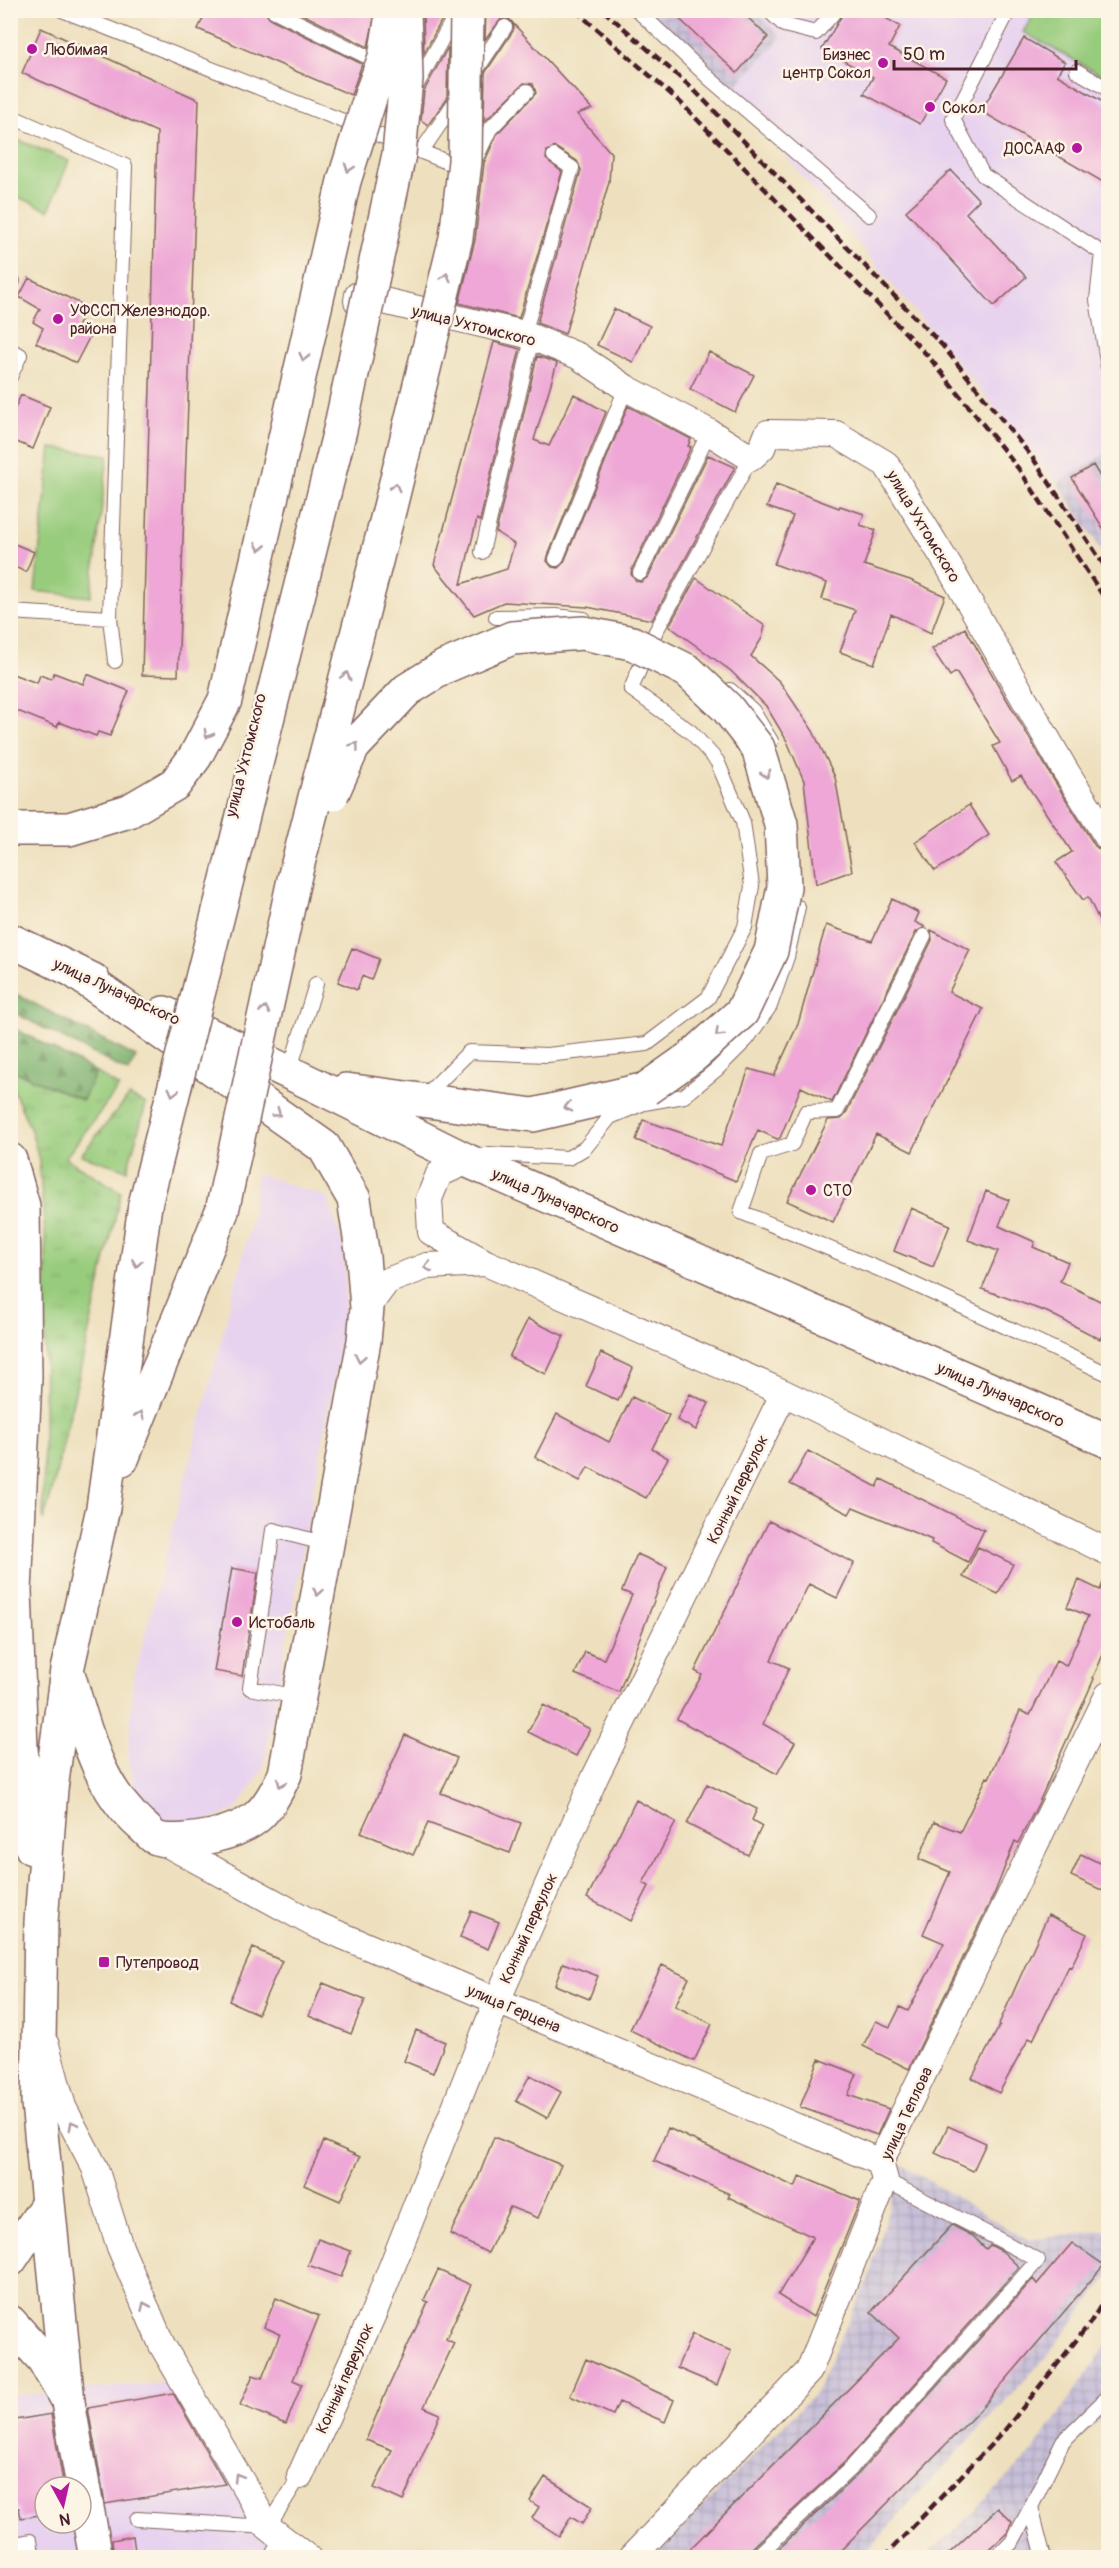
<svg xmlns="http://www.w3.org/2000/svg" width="1119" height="2568" font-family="Pangolin,sans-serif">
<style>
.built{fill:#e7d2ef;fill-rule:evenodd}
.industrial{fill:url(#industrial-grid)}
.grass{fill:url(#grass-tufts);stroke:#717654;stroke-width:1.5}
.forest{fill:url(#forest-firs);stroke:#62684c;stroke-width:1.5}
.park{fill:#98cc7d;stroke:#717654;stroke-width:1.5}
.building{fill:#eea7d6}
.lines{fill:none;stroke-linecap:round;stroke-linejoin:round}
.lane-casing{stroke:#83635e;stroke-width:16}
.street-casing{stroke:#83635e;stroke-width:28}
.secondary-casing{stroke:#83635e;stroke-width:36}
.primary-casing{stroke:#83635e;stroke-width:36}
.lane{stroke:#fff;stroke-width:14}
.street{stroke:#fff;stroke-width:26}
.secondary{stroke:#fff;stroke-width:33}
.primary{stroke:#fff;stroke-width:33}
.rail{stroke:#4a1f2b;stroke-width:4.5;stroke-dasharray:9 4.5;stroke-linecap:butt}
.primary-bridge-casing{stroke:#83635e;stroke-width:36;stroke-linecap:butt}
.primary-bridge{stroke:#fff;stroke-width:33}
.oneway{stroke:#ae9aa0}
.poi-dot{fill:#b5179e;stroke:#fcf5e5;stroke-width:2}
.labels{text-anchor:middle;stroke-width:5;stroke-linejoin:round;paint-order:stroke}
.poi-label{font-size:16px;fill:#4a1f2b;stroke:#fcf5e5;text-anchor:start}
.street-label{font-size:16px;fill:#4a1f2b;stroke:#fcf5e5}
</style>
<defs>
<pattern id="industrial-grid" width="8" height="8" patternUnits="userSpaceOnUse" patternTransform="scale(1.5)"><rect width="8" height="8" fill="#c8bfd8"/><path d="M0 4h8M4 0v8" fill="none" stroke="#ada4ba"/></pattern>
<pattern id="grass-tufts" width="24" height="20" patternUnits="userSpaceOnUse" patternTransform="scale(1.5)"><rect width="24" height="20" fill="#98cc7d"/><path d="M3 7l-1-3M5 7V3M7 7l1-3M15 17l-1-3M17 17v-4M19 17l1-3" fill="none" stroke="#84af6c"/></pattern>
<pattern id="forest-firs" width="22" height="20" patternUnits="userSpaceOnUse" patternTransform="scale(1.5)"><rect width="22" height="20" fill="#7ab06c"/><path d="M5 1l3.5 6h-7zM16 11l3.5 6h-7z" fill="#668f59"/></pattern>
</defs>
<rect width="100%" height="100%" fill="#fcf5e5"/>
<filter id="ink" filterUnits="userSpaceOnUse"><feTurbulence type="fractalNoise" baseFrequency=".0167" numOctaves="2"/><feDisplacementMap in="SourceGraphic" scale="12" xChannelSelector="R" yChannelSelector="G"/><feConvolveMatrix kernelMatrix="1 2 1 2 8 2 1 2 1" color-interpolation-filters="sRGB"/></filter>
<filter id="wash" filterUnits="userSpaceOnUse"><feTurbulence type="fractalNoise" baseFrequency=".008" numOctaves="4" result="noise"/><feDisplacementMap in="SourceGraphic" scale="24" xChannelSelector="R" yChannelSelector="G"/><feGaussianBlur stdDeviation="1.35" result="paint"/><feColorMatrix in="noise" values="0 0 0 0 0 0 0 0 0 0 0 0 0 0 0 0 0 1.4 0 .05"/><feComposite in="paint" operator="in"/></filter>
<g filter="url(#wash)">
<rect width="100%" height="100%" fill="#eee0be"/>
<path class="built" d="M754 11H1108V452L1058 483 731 91 782 37Z
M256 1173 328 1198 345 1253V1319L263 1769 237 1809 213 1819 164 1826 138 1801 128 1759 133 1682 251 1223Z
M175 2382 283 2557 11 2558V2396ZM45 2487H81V2523H45Z"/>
<path class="industrial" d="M642 11H754L782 37 731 91Z
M1108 452V561L1058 483Z
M901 2164 1027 2240 1108 2230V2277L1046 2357 871 2546 857 2557 652 2558 815 2393 868 2280Z
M1108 2343V2410L1057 2463 1031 2513 1050 2557 924 2558 973 2513 1035 2448Z"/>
<path class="grass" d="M11 1070 82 1100 96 1072 119 1087 65 1158 121 1192 52 1492 43 1521 46 1248 39 1160 32 1133 11 1084Z
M129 1096 146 1104 127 1170 81 1155Z"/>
<path class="forest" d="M10 991 136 1057 128 1072 11 1011Z
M10 1026 96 1072 83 1100 11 1070Z"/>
<path class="park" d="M1036 11H1108V79L1023 32Z
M11 137 69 161 49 210 11 194Z
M51 448 108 455 91 597 35 591Z"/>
<g id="blocks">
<path class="building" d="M207 10H264L269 18 362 64 351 95 198 29Z
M294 10H376L368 47Z
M423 10H447L424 53Z
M486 10H501L510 20 501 19 485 40Z
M670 10H740L768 37 737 73Z
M845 10H871L900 26 889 47 946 78 920 124 864 94 873 77 822 49Z
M510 20 592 109 577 114 611 153 609 182 565 334 537 323 581 170 577 161 555 147 547 151 546 159 562 172 519 318 459 303 475 240 484 163 497 134 536 93 533 84 524 83 484 122 485 73 513 31 514 27Z
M41 28 199 100 178 676 142 675 157 132 22 73Z
M1024 38 1065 62 1057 75 1108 105V185L981 111Z
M448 47 447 98 428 125 421 120 424 91Z
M951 170 979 200 966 213 1026 277 994 306 906 211Z
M29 278 87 307 77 327 91 334 76 363 36 343 43 328 33 322 40 309 19 297Z
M614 309 650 326 633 362 597 345Z
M494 342 520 349 480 521 477 519 461 584 507 569 514 544 496 532 537 356 557 363 534 440 549 446 574 394 606 412 548 556 547 561 552 567 558 568 564 562 628 406 691 439 688 446 691 447 632 569 631 574 636 581 641 582 648 577 708 455 735 467 652 620 587 607 504 602 474 615 434 565Z
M709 352 754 375 735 412 690 389Z
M21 395 50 407 33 449 10 439V419Z
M1093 465 1108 490V536L1072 478Z
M776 484 839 508 840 506 864 514 860 525 876 530 864 565 910 580 945 596 931 633 891 614 874 664 840 652 855 610 822 599 827 583 774 564 793 516 767 507Z
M10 542 34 552 26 572 10 565Z
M696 578 765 626 762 638 751 656 780 682 813 731 835 777 852 871 816 884 804 781 787 741 766 706 731 671 669 626Z
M965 628 1052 777 1095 846 1101 851 1108 853V939L1088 897 1083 900 1056 862 1072 852 1021 776 1012 781 993 746 1000 743 956 672 950 676 932 649Z
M10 673 37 683 40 675 51 679 54 673 83 684 87 674 129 691 110 736 98 732 96 736 59 722 57 727 10 708Z
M969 805 989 835 935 871 915 842Z
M892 899 919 913 915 922 925 927 916 932 832 1102 801 1087 780 1138 777 1139 758 1130 736 1181 636 1140 643 1120 721 1146 749 1069 774 1076 798 1024 826 925 872 941Z
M931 930 970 950 949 992 983 1009 912 1152 876 1134 833 1222 787 1201 828 1120 841 1119 845 1115 932 940Z
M352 948 379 959 371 980 362 976 357 990 338 982Z
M986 1191 1009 1200 999 1226 1035 1242 1033 1247 1068 1262 1060 1281 1108 1305V1322L1100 1339 1047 1312 982 1289 998 1251 968 1240Z
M911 1208 950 1225 933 1267 894 1251Z
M528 1319 564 1336 546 1374 509 1357Z
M601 1353 633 1368 618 1401 586 1386Z
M690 1394 709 1403 696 1430 677 1420Z
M632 1397 669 1415 652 1449 668 1458 646 1498 588 1467 580 1481 535 1457 557 1414 609 1442Z
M808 1451 877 1487 881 1479 984 1530 968 1562 931 1543 932 1540 853 1507 849 1514 790 1484Z
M769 1521 854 1563 837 1598 809 1584 771 1660 789 1668 763 1724 795 1742 777 1774 677 1719 702 1675 695 1671Z
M978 1547 1013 1564 998 1594 963 1577Z
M637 1554 667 1567 619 1692 575 1674 585 1652 604 1659 632 1595 622 1591Z
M232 1568 258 1573 242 1676 214 1671Z
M1108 1571V1643L1093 1678 1094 1679 1039 1802 1018 1843 1015 1841 995 1892 909 2069 863 2046 876 2021 890 2027 900 2007 908 2011 944 1943 923 1934 950 1872 919 1859 934 1822 960 1832 987 1777 989 1778 1020 1711 1030 1715 1056 1661 1066 1666 1088 1616 1067 1607 1079 1580 1100 1590Z
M543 1705 590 1729 576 1756 528 1732Z
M405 1735 457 1758 441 1793 521 1823 510 1853 428 1823 413 1855 361 1832Z
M707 1784 757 1809 752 1820 762 1826 748 1855 687 1824Z
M636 1800 676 1822 643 1883 649 1886 631 1921 587 1898Z
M1081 1854 1108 1867V1893L1071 1876Z
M471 1911 499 1922 488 1949 460 1937Z
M1048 1915 1087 1934 1071 1967 1069 1966 1033 2040 1029 2038 999 2093 972 2078 1000 2025 999 2024Z
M253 1948 282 1961 258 2014 229 2001Z
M563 1963 598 1976 589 1999 555 1985Z
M662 1965 689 1978 675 2006 712 2024 694 2061 630 2030Z
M323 1983 365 2000 351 2034 309 2016Z
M416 2030 445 2042 433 2073 404 2061Z
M819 2059 857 2074 848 2095 889 2109 877 2135 800 2107Z
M530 2075 561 2092 547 2118 516 2101Z
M948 2126 986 2143 973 2171 935 2153Z
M668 2128 795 2187 800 2176 860 2201 813 2317 778 2295 813 2237 728 2197 730 2194 654 2161Z
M494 2137 561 2165 538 2218 510 2207 488 2253 450 2234 478 2178Z
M324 2141 360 2157 340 2201 304 2185Z
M952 2225 973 2236 986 2249 990 2245 1002 2251 1019 2267 847 2460 749 2551 746 2558H681L899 2338 871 2312Z
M318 2239 351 2251 341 2277 308 2265Z
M1072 2243 1104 2265 980 2410 833 2558H769L860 2472 1033 2279 1037 2284Z
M438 2270 471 2285 446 2339 454 2343 424 2407 440 2414 403 2501 374 2488 392 2450 366 2440 387 2390 428 2302 424 2300Z
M276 2298 319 2316 293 2380 302 2384 286 2424 240 2405 253 2375 262 2378 280 2334 264 2327Z
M692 2334 731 2351 717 2385 677 2368Z
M586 2359 674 2400 665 2422 619 2402 613 2415 570 2396Z
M173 2393 225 2484 105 2504 88 2408Z
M51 2414 64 2487H45V2514L21 2518 19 2508 10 2509V2421Z
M545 2477 592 2507 582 2524 571 2517 559 2536 532 2518 539 2507 530 2501Z
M998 2508 1012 2522 1007 2533 980 2558H944Z
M133 2536 136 2558H114L112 2540Z"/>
</g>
</g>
<g filter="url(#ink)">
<use href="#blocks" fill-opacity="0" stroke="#83635e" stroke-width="1.5"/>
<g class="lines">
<defs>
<path id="lane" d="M62 10 470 171 490 129 527 91
M273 10 380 63
M637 10 710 79 869 215
M768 10 784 25 816 33 836 10
M1009 10 953 119 983 175 1102 253 1097 300 1108 367
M1077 71 1108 89
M473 75 505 27
M414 90 458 10
M10 116 125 166 110 618 115 661
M421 152 459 96
M10 280 13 281
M524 334 572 168 554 156
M10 350 20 355 10 377
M482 552 532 338
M556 559 626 388
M640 573 709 432
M10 612 110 618
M496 617 555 616 584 619
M730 690 753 711 771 741
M924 936 837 1111 806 1112 792 1144 761 1154 741 1212 898 1277 1108 1374
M289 1072 316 984
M423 1098 469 1052 547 1055 647 1044 708 998 745 927 752 886 743 822 717 761 691 732 631 689 654 635 751 458
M477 1158 489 1154 568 1158 585 1148 610 1117 644 1103 684 1096 717 1069 747 1039 770 1006 787 957 798 907
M299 1697 250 1688 273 1530 327 1544
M137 2519 268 2527 300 2476
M10 2545 30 2541 33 2558
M271 2558 281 2537
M755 2558 853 2466 1038 2260 885 2180
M996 2558 1012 2542 1031 2507
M1044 2558 1031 2507 1063 2441 1108 2397"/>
<path id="street" d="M357 301 358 295 524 334 578 356 626 388 709 432 751 458 762 448 768 433 836 434 886 464 948 565 1065 770 1108 838
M468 1161 439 1174 429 1199 431 1232 486 1263 784 1393 1108 1552
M367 1308 387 1281 427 1266 486 1263
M158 1839 312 1923 880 2162
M46 2045 63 2107 95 2168 120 2247 162 2345 268 2527 308 2558
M300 2476 374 2312 497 2001 595 1777 784 1393
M631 2558 809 2371 885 2180 880 2162 1108 1695"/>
<path id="secondary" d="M10 2260 47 2205
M10 2322 44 2360 68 2402"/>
<path id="primary" d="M10 940 93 980
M164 1013 315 1085 468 1161 1108 1441
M346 1090 533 1115 646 1089
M10 1160 23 1206 25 1378 15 1591 21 1749 32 1848
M122 1459 222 1211
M67 1670C84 1725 96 1786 141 1825 145 1828 150 1834 154 1837 167 1844 199 1839 213 1836 256 1826 267 1812 285 1774L364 1341 367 1308 363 1257 354 1199 324 1147 74 971
M68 2402 38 2103 41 1922 51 1789 67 1670 103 1508 145 1205"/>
</defs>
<use href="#lane" class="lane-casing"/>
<use href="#street" class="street-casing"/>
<use href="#secondary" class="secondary-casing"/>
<use href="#primary" class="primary-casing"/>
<use href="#lane" class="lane"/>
<use href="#street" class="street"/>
<use href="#secondary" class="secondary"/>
<use href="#primary" class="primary"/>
<path class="rail" d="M575 10 680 102 929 357 1018 468 1108 603
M603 10 693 89 943 346 1032 457 1108 571
M883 2558 1005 2430 1090 2323 1108 2294"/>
<defs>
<path id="primary-bridge" d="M332 794 353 747 407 690 444 667 512 638 583 633 632 643 688 671 727 708 758 748 781 824 784 887 771 951 742 1012 694 1055 646 1089
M10 829H69L129 811 175 784 195 757 225 700 344 181 372 92 385 57 391 21
M145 1205 340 430 399 154 406 79 404 10
M222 1211 295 875 390 507 456 238 465 161 467 10
M68 2402 96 2558"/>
</defs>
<use href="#primary-bridge" class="primary-bridge-casing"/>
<use href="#primary-bridge" class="primary-bridge"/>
</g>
<defs><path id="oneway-chevron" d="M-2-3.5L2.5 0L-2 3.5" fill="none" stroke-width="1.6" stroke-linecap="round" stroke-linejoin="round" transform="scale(1.5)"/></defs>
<g class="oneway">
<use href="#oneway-chevron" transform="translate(349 168) rotate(108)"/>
<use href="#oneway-chevron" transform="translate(446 277) rotate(-76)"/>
<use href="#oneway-chevron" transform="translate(304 357) rotate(103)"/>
<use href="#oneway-chevron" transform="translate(395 487) rotate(-76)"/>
<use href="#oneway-chevron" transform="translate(260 547) rotate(103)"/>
<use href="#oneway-chevron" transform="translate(346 676) rotate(-76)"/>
<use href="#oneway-chevron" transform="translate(208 734) rotate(118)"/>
<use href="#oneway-chevron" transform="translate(355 746) rotate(-54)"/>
<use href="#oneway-chevron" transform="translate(766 774) rotate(73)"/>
<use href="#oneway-chevron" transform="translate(265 1010) rotate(-78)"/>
<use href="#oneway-chevron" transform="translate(719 1033) rotate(137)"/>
<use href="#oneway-chevron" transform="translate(173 1092) rotate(104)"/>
<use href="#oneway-chevron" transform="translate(568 1107) rotate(167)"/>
<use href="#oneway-chevron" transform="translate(277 1113) rotate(36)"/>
<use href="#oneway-chevron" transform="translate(137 1263) rotate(98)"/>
<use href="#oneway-chevron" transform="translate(428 1267) rotate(169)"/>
<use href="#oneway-chevron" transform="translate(360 1358) rotate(100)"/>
<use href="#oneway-chevron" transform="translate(140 1415) rotate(-68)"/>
<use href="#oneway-chevron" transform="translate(318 1592) rotate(100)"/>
<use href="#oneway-chevron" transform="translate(281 1783) rotate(114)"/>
<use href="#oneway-chevron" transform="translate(73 2125) rotate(-118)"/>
<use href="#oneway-chevron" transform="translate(145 2306) rotate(-114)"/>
<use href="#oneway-chevron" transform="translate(238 2477) rotate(-121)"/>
</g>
</g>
<g class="poi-dot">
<circle cx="32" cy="49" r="6"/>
<circle cx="883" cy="63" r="6"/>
<circle cx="930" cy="107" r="6"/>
<circle cx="1077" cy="148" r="6"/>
<circle cx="58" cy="319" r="6"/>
<circle cx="811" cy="1190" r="6"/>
<circle cx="237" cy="1622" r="6"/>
<rect x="98" y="1956" width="12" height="12" rx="3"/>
</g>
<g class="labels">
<g class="poi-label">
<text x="44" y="55">Любимая</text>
<text x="871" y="60" text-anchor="end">Бизнес<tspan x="871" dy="18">центр Сокол</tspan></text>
<text x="942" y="113">Сокол</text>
<text x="1065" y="154" text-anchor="end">ДОСААФ</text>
<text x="70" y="316">УФССП Железнодор.<tspan x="70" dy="18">района</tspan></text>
<text x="823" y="1196">СТО</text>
<text x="249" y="1628">Истобаль</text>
<text x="116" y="1968">Путепровод</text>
</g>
<g class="street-label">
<text transform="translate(474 325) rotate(14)" y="6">улица Ухтомского</text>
<text transform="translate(924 526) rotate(59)" y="6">улица Ухтомского</text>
<text transform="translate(245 755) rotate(-76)" y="6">улица Ухтомского</text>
<text transform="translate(117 991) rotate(25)" y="6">улица Луначарского</text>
<text transform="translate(556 1200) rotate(24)" y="6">улица Луначарского</text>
<text transform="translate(1001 1394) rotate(24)" y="6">улица Луначарского</text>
<text transform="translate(737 1489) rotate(-64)" y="6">Конный переулок</text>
<text transform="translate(528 1928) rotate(-66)" y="6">Конный переулок</text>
<text transform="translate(514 2008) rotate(23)" y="6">улица Герцена</text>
<text transform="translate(906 2113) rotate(-65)" y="6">улица Теплова</text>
<text transform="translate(344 2378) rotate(-66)" y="6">Конный переулок</text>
</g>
</g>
<rect width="1119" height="2568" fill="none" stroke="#fcf5e5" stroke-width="36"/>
<g transform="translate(63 2505) rotate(172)"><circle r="28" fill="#fcf5e5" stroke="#b59f9b" stroke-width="1.5"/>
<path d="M0-4.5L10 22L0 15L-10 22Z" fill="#b5179e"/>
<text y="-9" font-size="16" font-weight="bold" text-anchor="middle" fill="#4a1f2b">N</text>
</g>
<path d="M894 60v9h182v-9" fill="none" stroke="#4a1f2b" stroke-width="3"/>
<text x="903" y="60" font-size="18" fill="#4a1f2b" stroke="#fcf5e5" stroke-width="4.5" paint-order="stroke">50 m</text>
</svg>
